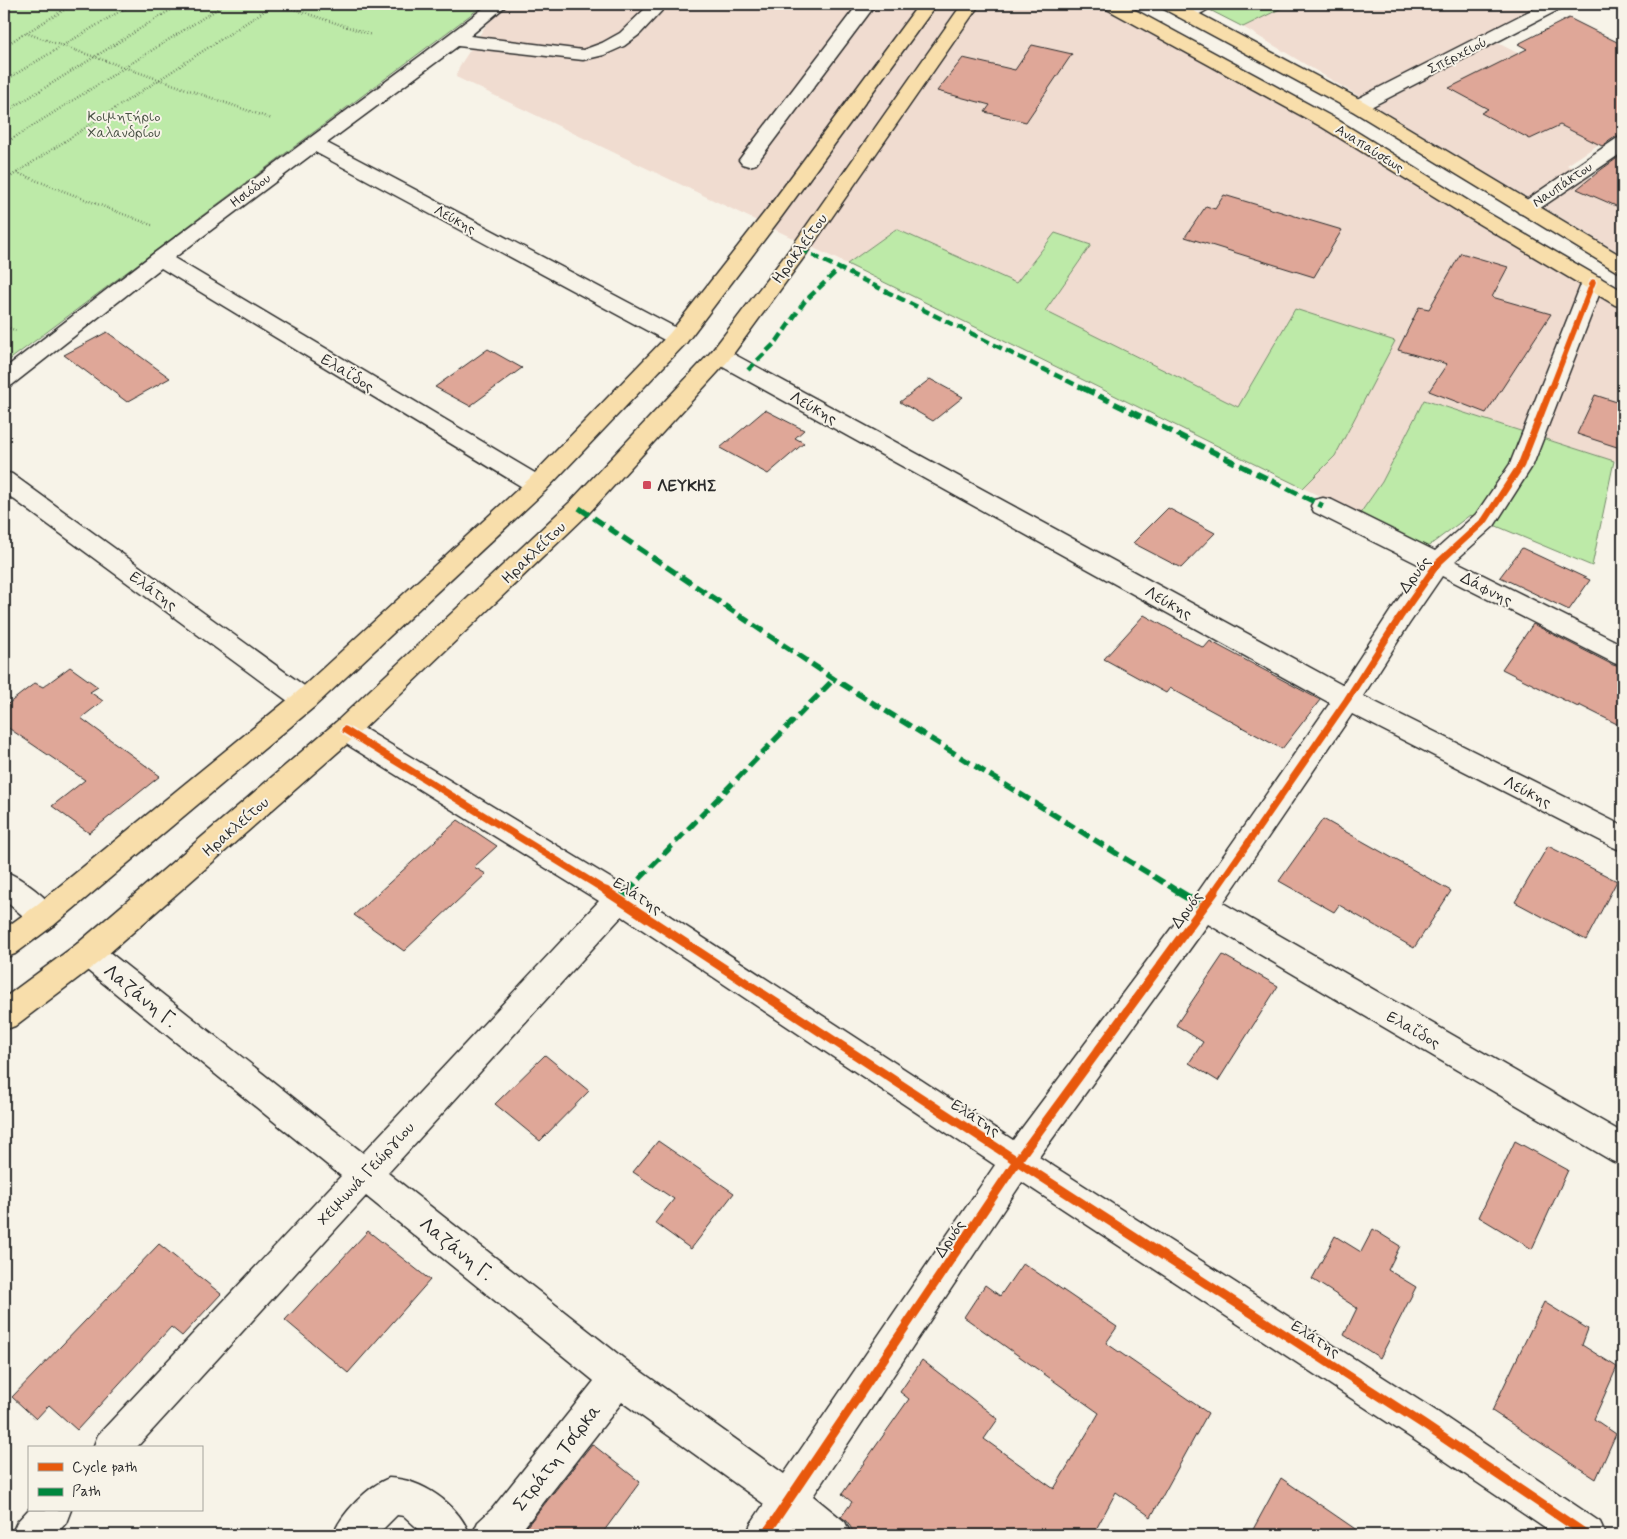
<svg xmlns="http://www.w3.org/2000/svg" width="1627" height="1539" font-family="Mynerve,sans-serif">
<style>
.built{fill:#f0dcd0}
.green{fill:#bdeaa8;stroke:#748a6a}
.building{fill:#dfa798;stroke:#2b2b2b}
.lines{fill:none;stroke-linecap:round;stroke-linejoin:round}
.minor-casing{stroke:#2b2b2b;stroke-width:3}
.major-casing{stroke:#2b2b2b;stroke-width:3}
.path{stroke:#2b2b2b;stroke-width:2.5;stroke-dasharray:0.5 2.5;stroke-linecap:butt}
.minor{fill:#f7f3e8;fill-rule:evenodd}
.major{fill:#f8deab;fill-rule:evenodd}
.quiet-far2{stroke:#00873e;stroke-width:4.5;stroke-dasharray:9 4.5;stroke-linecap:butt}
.quiet-far1{stroke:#00873e;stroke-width:5.5;stroke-dasharray:12 5.5;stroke-linecap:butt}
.quiet{stroke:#00873e;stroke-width:8;stroke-dasharray:15 8;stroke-linecap:butt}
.cycleway-far2-casing{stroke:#f7f3e8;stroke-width:8}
.cycleway-far1-casing{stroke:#f7f3e8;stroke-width:10}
.cycleway-casing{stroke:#f7f3e8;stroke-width:12}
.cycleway-far2{stroke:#e8590c;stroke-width:5.5}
.cycleway-far1{stroke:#e8590c;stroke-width:7}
.cycleway{stroke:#e8590c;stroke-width:9}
.poi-dot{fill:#d1495b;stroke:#f7f3e8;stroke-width:2}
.labels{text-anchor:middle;stroke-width:4;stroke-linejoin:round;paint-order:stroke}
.far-street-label{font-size:14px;fill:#2b2b2b;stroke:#f7f3e8}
.far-park-label{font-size:14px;fill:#485144;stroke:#f7f3e8}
.street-label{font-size:16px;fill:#2b2b2b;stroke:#f7f3e8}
.poi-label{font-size:16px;font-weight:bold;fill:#2b2b2b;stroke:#f7f3e8;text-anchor:start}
.near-street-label{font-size:19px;fill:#2b2b2b;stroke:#f7f3e8}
</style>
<rect width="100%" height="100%" fill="#f7f3e8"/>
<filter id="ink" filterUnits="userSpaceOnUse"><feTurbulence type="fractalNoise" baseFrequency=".02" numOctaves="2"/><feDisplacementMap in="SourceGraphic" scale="10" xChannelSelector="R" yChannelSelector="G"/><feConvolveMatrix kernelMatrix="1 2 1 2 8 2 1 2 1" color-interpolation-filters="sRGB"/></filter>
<g filter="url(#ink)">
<path class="built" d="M508 4H1108L1262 86 1623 308V458L1614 461 1425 400 1382 482 1359 515 1303 488 1335 456 1295 309 1238 407 1044 311 1091 245 1055 233 1016 283 896 229 847 264 456 77 459 67 486 25Z
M1290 4H1550L1486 37 1590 90 1613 135 1567 165 1623 194V255L1243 27Z"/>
<path class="green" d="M4 4H485L4 364Z
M1214 4H1290L1243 27 1206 8Z
M896 229 1016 283 1055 233 1091 245 1045 311 1238 407 1295 309 1395 341 1335 456 1303 488 847 264Z
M1424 400 1614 461 1592 566 1470 515 1426 548 1359 515 1382 482Z"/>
<path class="building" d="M1569 18 1623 45V135L1615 137 1602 146 1560 125 1530 139 1481 113 1488 109 1449 88 1527 49 1518 44Z
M1032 45 1072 54 1026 122 985 112 990 105 937 91 963 58 1015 70Z
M1623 154V209L1577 189 1602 169Z
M1224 195 1342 230 1314 277 1185 237 1206 206 1215 209Z
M1461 253 1508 267 1492 297 1551 314 1486 413 1429 391 1447 364 1398 350 1419 307 1429 309Z
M107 332 170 378 127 402 64 355Z
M488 349 522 368 470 406 435 387Z
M930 379 963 397 933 421 900 402Z
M1595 395 1623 404V449L1577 434Z
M765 410 804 430 795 438 804 443 768 474 720 448Z
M1168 508 1215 533 1181 568 1133 543Z
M1522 548 1590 580 1569 610 1500 577Z
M1144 615 1204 648 1210 641 1320 700 1282 749 1170 688 1166 693 1104 659Z
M1533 624 1613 665 1623 668V727L1579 705 1578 707 1502 669Z
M70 667 98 687 90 692 103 701 81 718 160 776 89 833 52 806 85 780 4 725V707L35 683 43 687Z
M1323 819 1451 891 1414 948 1339 905 1334 912 1279 881Z
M458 820 497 846 474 867 486 874 404 951 354 915Z
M1548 846 1617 881 1586 940 1515 902Z
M1223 955 1278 986 1218 1081 1189 1063 1203 1042 1176 1025Z
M545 1055 589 1091 540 1141 495 1104Z
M658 1141 734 1193 691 1249 655 1223 674 1199 633 1172Z
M1515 1141 1568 1170 1532 1249 1479 1217Z
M1373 1229 1400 1246 1388 1270 1416 1287 1380 1358 1344 1335 1357 1308 1312 1279 1335 1236 1361 1252Z
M368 1231 430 1280 348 1373 285 1320Z
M159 1244 221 1294 182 1336 171 1327 77 1430 49 1405 36 1419 12 1397Z
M1023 1263 1117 1327 1106 1343 1208 1413 1151 1517 1116 1492 1093 1535H855L847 1521 841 1517 852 1502 842 1494 909 1399 900 1392 922 1360 998 1419 984 1439 1054 1489 1099 1413 964 1317 985 1285 1000 1296Z
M1544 1302 1588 1329 1582 1345 1617 1367 1594 1419 1616 1434 1596 1479 1492 1411Z
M592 1444 640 1482 601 1535H520Z
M1281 1478 1364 1535H1250Z"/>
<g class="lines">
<defs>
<path id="minor" d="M489 4H508L470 36 583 50 602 43 620 33 650 4H668L640 34 624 46 604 55 583 60 458 46 327 143 686 333 689 338 686 343 678 345 670 343 315 152 174 258 545 479 549 485 545 491 537 493 529 491 161 268 12 385 4 387V369L153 254 423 54Z
M858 4H876L756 164 749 166 742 164 739 160 742 156Z
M1190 4H1213C1207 13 1189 19 1179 17L1176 13 1179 9Z
M1543 4H1565L1562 8 1365 110 1358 112 1351 110 1349 106 1351 102Z
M1623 137V152L1533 213 1526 215 1519 213 1516 209 1519 205 1616 139Z
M1593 276 1600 277 1604 282 1533 465 1494 526 1455 561 1623 645V666L1614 663 1442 576 1409 624 1363 696 1623 826V851L1613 847 1352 714 1223 903 1623 1133V1165L1612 1161 1208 924 1039 1157 1436 1411 1600 1522 1606 1535H1555L1410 1437 1022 1182 813 1496 845 1522 851 1535H803L793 1527 787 1535H746L752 1522 764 1504 622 1402 518 1535H472L478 1522 492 1509 594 1381 366 1196 136 1448H93L98 1435 341 1176 77 962 73 953 77 944 88 940 99 944 363 1153 599 901 335 737 332 730 335 723 345 719 355 723 630 890 1013 1140 1194 898 1330 703 712 361 709 356 712 351 720 349 728 351 1342 685 1391 610 1422 566 1314 512 1311 506 1314 500 1323 498 1332 500 1435 551 1476 514 1510 464 1582 282 1586 277ZM622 916 995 1165 784 1474 632 1365 388 1173Z
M4 472 12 474 314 693 318 700 314 707 305 710 296 707 4 492Z
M4 871C21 877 51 900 59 916L54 925 44 929 34 925 4 900Z
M389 1478C422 1479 458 1504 470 1535H425L404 1516 397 1515 377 1535H333C341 1514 368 1486 389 1478Z
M29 1509V1510H71L66 1523 55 1535H11L17 1522Z"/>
<path id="major" d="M919 4H937L782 216 686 343 545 491 314 707 54 925 15 954 4 958V929L34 907 296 693 529 479 670 333 768 208Z
M962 4H980L807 253 728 361 588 514 355 737 99 962 15 1026 4 1030V998L77 944 335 723 570 502 712 351 793 245Z
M1102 4H1124L1336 119 1488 213 1623 291V307L1615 305 1474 221 1322 127 1105 8Z
M1159 4H1181L1365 102 1623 257V272L1616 271 1351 110 1162 8Z"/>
</defs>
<use href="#minor" class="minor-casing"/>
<use href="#major" class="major-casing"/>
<path class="path" d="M278 4 372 35
M4 6 8 4
M26 33 272 119
M4 46 74 4
M4 81 132 4
M4 113 180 4
M4 144 225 4
M17 173 154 226
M4 181 275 4
M4 326 17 331"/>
<use href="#minor" class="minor"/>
<use href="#major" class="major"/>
<path class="quiet-far2" d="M800 249 1086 390
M748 370 777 341 805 301 839 269"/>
<path class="quiet-far1" d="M1083 388 1323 506
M579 508 834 679 1179 892
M627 892 834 679"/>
<path class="quiet" d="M1177 891 1204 907
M620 899 628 891"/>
<defs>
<path id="cycleway-far2" d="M1551 390 1593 282"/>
<path id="cycleway-far1" d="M345 730 608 892
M1214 892 1347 700 1400 617 1438 563 1485 520 1521 465 1551 388"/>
<path id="cycleway" d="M606 891 1017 1161 1423 1424 1587 1535
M765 1535 1017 1161 1215 891"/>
</defs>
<use href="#cycleway-far2" class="cycleway-far2-casing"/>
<use href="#cycleway-far1" class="cycleway-far1-casing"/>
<use href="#cycleway" class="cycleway-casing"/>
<use href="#cycleway-far2" class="cycleway-far2"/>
<use href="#cycleway-far1" class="cycleway-far1"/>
<use href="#cycleway" class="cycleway"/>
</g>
</g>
<rect class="poi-dot" x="642" y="480" width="10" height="10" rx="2.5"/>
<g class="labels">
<g class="far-street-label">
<text transform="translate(1457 55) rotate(-27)" y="5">Σπερχειού</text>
<text transform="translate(1370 148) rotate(32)" y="5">Αναπαύσεως</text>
<text transform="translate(1562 184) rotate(-34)" y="5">Ναυπάκτου</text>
<text transform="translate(250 190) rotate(-37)" y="5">Ησιόδου</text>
<text transform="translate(455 219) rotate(28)" y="5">Λεύκης</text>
</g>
<g class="far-park-label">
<text x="124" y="121">Κοιμητήριο<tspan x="124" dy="16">Χαλανδρίου</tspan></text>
</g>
<g class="street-label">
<text transform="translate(799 248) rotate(-54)" y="6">Ηρακλείτου</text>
<text transform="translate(348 372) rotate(31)" y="6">Ελαΐδος</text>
<text transform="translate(814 407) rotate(29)" y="6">Λεύκης</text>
<text transform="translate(533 552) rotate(-44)" y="6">Ηρακλείτου</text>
<text transform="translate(1414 574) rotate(-53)" y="6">Δρυός</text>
<text transform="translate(1487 588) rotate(27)" y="6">Δάφνης</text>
<text transform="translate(154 590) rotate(36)" y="6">Ελάτης</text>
<text transform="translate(1169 602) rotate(29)" y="6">Λεύκης</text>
<text transform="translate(1528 791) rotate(27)" y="6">Λεύκης</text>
<text transform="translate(235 826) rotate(-41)" y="6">Ηρακλείτου</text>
<text transform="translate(638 895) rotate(33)" y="6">Ελάτης</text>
<text transform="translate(1186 909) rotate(-54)" y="6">Δρυός</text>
<text transform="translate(1414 1029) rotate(30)" y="6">Ελαΐδος</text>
<text transform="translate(976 1117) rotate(33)" y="6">Ελάτης</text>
<text transform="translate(365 1173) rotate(-47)" y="6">Χειμωνά Γεώργιου</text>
<text transform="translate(949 1238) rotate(-56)" y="6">Δρυός</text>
<text transform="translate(1316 1338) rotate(33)" y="6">Ελάτης</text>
</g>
<g class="poi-label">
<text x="657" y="491">ΛΕΥΚΗΣ</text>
</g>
<g class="near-street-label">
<text transform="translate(141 995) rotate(39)" y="7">Λαζάνη Γ.</text>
<text transform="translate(457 1248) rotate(39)" y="7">Λαζάνη Γ.</text>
<text transform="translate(556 1457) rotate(-52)" y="7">Στράτη Τσίρκα</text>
</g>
</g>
<rect width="1627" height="1539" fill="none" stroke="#f7f3e8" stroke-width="20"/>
<rect x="10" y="10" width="1607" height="1519" fill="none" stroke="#2b2b2b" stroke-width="2" filter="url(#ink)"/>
<rect x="28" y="1446" width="175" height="65" fill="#f7f3e8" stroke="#a5a39c"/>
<rect x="38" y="1463" width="25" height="8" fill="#e8590c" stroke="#a5a39c"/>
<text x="72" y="1472" font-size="15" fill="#2b2b2b">Cycle path</text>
<rect x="38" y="1488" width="25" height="8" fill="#00873e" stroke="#a5a39c"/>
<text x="72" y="1496" font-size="15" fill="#2b2b2b">Path</text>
</svg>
